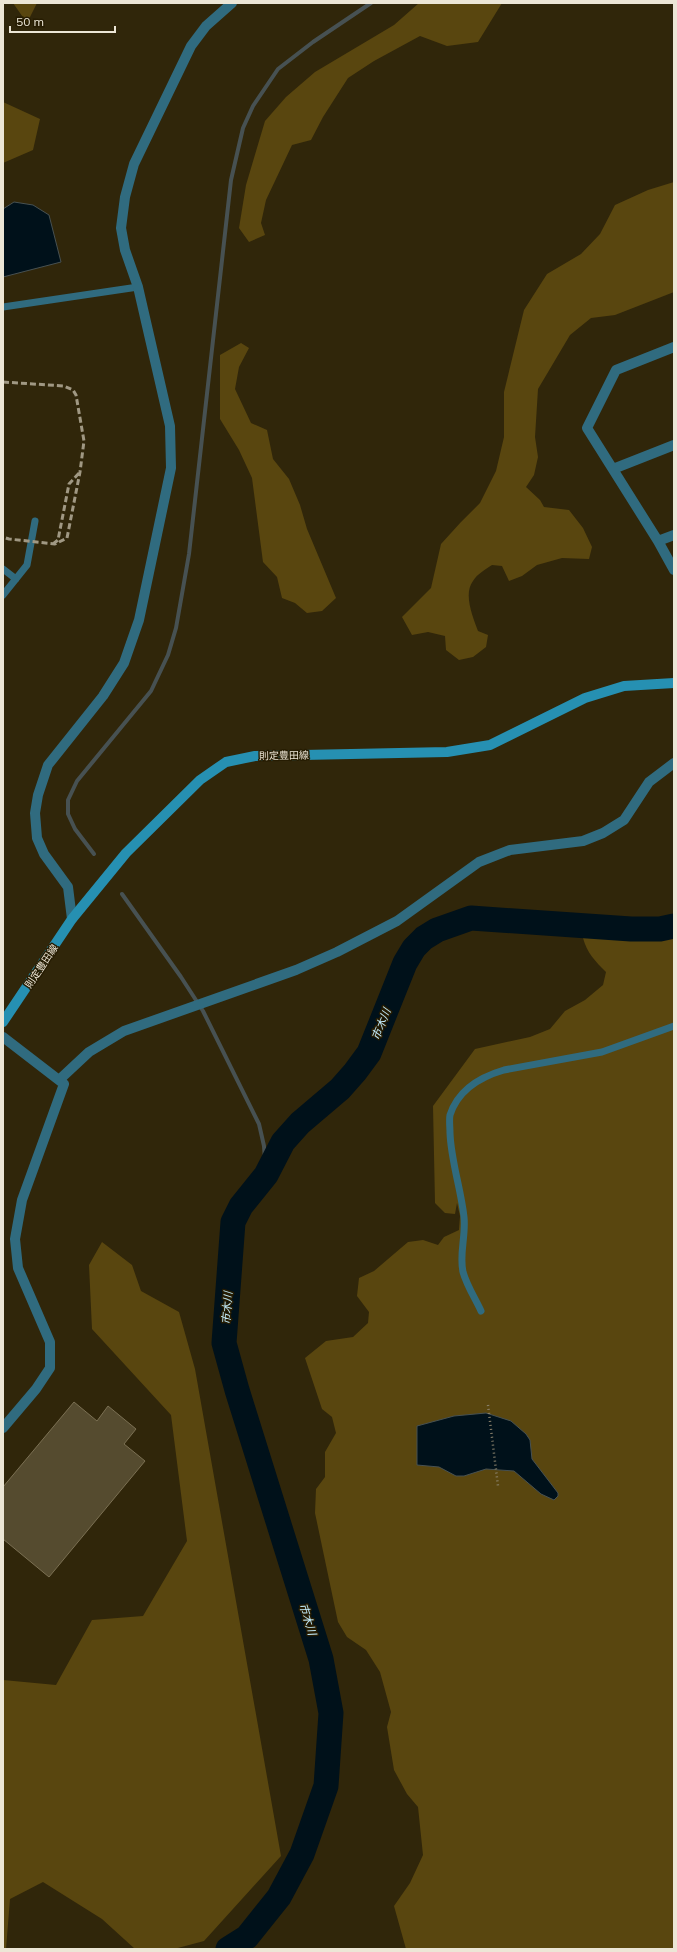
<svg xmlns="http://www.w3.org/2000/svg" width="677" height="1952" font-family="Mulish,'Noto Sans JP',sans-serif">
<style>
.green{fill:#59460f}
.water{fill:#00111a;stroke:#475152}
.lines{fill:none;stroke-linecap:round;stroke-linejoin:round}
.stream{stroke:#475152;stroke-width:4}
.river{stroke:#00111a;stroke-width:25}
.building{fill:#554b2f;stroke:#7b7053}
.path{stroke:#8b836d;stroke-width:2.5;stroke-dasharray:1 3;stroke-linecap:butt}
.service{stroke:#306b7f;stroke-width:7}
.minor{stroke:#306b7f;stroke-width:10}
.tertiary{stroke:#306b7f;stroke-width:10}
.secondary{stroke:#2690b2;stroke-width:10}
.rail{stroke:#a09883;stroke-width:3;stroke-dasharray:6 3;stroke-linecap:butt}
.labels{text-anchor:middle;stroke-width:3;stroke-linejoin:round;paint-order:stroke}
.street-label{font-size:10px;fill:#ece6d6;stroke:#261c02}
.water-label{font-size:11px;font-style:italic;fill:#c0eafa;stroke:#261c02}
</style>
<rect width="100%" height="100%" fill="#30260a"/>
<path class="green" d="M13 3H37L27 23Z
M419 3H502L478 42 447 46 420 36 374 61 348 78 323 117 311 140 292 145 266 200 261 223 265 235 249 242 239 228 246 185 265 121 286 97 315 72 394 25Z
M3 102 40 119 33 150 3 163Z
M674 182V292L615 315 591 318 570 335 538 389 535 437 538 457 534 475 526 487 540 500 544 507 569 510 583 528 592 547 589 559 562 558 537 565 522 576 509 581 502 566 492 565C486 569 477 574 473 581 463 594 473 617 478 631L488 635 486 647 473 657 459 660 446 650 445 636 428 632 412 635 402 617 431 588 441 544 461 522 480 503 496 471 504 437V392L524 310 547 274 581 254 600 234 615 205 648 190Z
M241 343 249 348 239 367 235 389 251 423 267 430 273 459 289 479 300 505 307 529 336 598 322 611 307 613 295 603 282 598 277 577 263 562 252 478 239 450 220 419V355Z
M674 930V1949H406L394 1906 410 1883 423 1855 418 1807 407 1794 394 1770 387 1727 391 1712 380 1672 366 1650 347 1637 338 1622 315 1513 316 1489 325 1477V1452L336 1433 332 1417 322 1409 305 1358 326 1341 353 1337 368 1323 369 1312 357 1296 359 1278 374 1271 408 1242 423 1240 438 1245 444 1237 459 1230 460 1216 457 1203 455 1214 445 1213 435 1203 433 1106 475 1049 530 1037 550 1029 565 1011 585 1000 603 985 606 972C595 961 587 953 583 938L589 933 667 932Z
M102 1242 132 1265 141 1291 179 1312 195 1369 281 1856 204 1941 174 1949H135L102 1919 43 1882 10 1899 6 1949H3V1680L56 1685 92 1620 143 1616 187 1541 171 1415 92 1329 89 1265Z"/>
<path class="water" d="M14 202 33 205 49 215 61 262 3 277V209Z
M486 1413 511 1421 526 1434 530 1440 532 1459 558 1493V1496L554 1500 541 1494 514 1471 486 1469 464 1476H456L439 1467 417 1465V1426L454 1416Z"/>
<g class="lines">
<path class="stream" d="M94 854 75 829 68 814V800L77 781 151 691 168 655 176 628 189 554 231 180 243 128 253 106 278 69 313 42 371 3
M122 894 181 977 203 1011 259 1124 264 1146 266 1175"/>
<path class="river" d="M228 1949 247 1937 279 1897 302 1854 326 1786 331 1713 321 1659 237 1390 224 1343 233 1222 241 1206 266 1175 283 1142 300 1123 340 1089 355 1072 369 1053 405 963 414 948 424 938 437 930 471 918 631 929H660L674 926"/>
</g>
<path class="building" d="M74 1402 97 1421 108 1406 136 1429 124 1444 145 1461 49 1577 3 1539V1487Z"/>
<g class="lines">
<path class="path" d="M488 1405 498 1486"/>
<path class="service" d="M3 307 138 287
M3 569 16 579
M3 595 27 565 35 521
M481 1311C475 1298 467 1286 463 1272 459 1254 466 1236 464 1217 461 1189 451 1161 450 1133 450 1127 449 1120 450 1115 458 1090 480 1077 504 1070L602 1052 674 1026"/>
<path class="minor" d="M674 347 616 370 587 428 658 541 674 570
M613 469 674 445
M658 541 674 535
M3 1037 64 1084 22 1200 15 1239 18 1268 50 1342V1368L36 1389 3 1428
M59 1080 89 1052 124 1031 296 970 337 952 397 921 479 862 510 850 583 841 603 833 624 820 649 782 674 763"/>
<path class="tertiary" d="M72 919 68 887 44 854 37 838 35 813 38 795 48 765 103 696 124 663 139 620 171 468 170 426 138 287 125 250 121 228 125 197 134 164 191 46 206 26 232 3"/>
<path class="secondary" d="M3 1022 72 919 126 853 200 780 226 762 255 756 447 752 490 745 585 698 624 686 674 683"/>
<path class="rail" d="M3 382 64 386 73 390 76 395 84 441 80 472 67 538 55 544 9 539 3 537
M53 544 58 540 69 484 80 472"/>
</g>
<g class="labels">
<g class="street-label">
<text transform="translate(284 755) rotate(-1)" y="4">則定豊田線</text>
<text transform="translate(41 966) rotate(-56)" y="4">則定豊田線</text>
</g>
<g class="water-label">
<text transform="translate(381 1024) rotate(-68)" y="4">市木川</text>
<text transform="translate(227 1308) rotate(-86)" y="4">市木川</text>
<text transform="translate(308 1619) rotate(73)" y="4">市木川</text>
</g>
</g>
<rect width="677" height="1952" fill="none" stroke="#ece6d6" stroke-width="8"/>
<path d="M10 26v6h105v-6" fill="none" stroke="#ece6d6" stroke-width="2"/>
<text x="16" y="26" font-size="12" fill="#ece6d6" stroke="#261c02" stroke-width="3" paint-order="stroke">50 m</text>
</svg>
